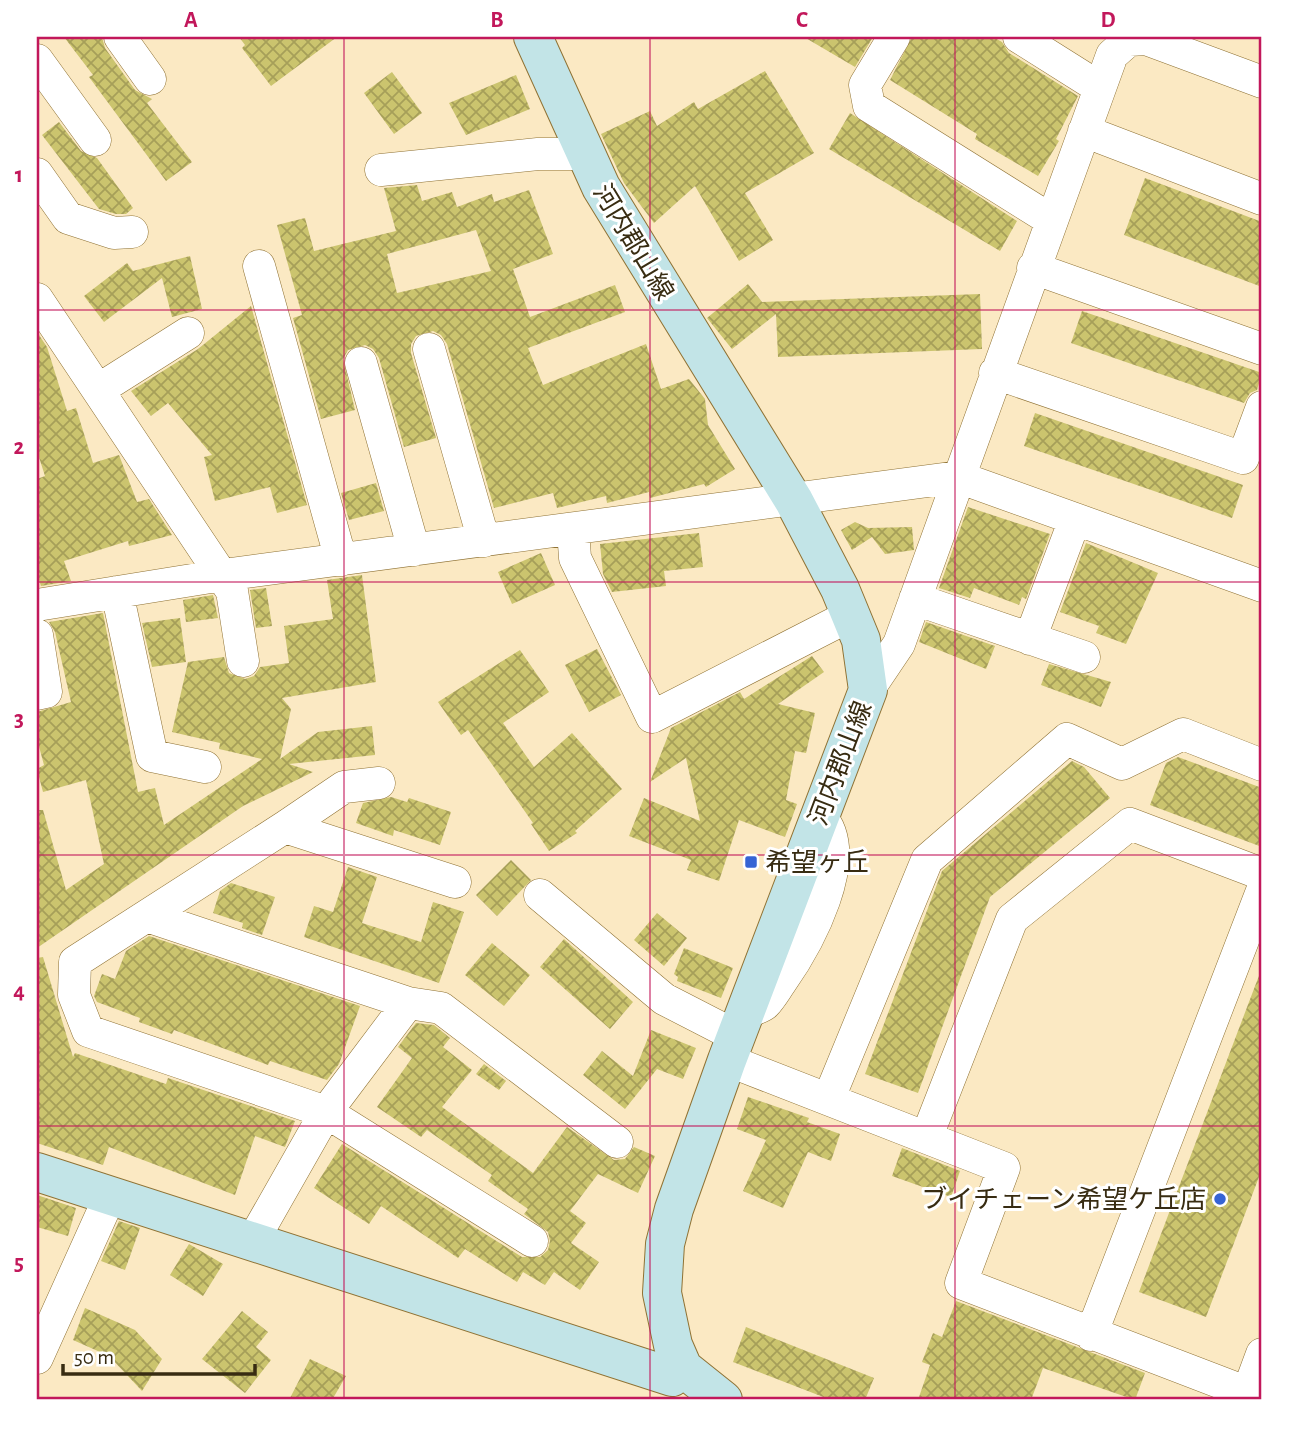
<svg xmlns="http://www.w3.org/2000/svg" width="1299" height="1437" font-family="'Alegreya Sans','Noto Sans JP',sans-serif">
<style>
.building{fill:url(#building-cross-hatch);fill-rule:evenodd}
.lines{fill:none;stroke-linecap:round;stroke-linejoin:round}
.street-casing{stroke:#8f7234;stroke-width:33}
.secondary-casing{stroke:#8f7234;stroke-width:40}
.street{stroke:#fff;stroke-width:32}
.secondary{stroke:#c2e4e7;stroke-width:38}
.grid{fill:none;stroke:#c2185b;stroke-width:2;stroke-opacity:0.55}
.poi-dot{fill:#3664d4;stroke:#fff;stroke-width:2.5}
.labels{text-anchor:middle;stroke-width:6;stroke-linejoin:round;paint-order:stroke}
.street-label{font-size:26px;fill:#382c12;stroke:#fff}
.poi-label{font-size:26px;fill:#382c12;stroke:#fff;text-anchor:start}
.neatline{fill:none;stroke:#c2185b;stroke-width:2.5}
.grid-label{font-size:23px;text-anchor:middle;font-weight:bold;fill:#c2185b}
</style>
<defs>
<pattern id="building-cross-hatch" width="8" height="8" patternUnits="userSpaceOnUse" patternTransform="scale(1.75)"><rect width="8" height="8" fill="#cbc46e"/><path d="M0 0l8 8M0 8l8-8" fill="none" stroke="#a69f59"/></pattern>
</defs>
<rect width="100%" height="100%" fill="#fbe9c3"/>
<path class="building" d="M64 37H102L105 48 135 90 152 99 147 103 192 162 166 181 89 77 93 75Z
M239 37H337L271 86 242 48 245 45Z
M804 37H873L855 67Z
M912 37H993L1002 42 1009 53 1078 96 1056 139 1059 141 1038 176 975 139 977 134 890 80Z
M765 71 814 153 745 193 773 240 739 261 695 186 654 223 624 183 601 134 650 111 657 126 694 102 698 109Z
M392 72 422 113 394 134 364 93Z
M516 75 530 109 466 135 449 103Z
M850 113 1017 221 1000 251 829 149Z
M59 122 81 151 97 158 133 208 126 214H116L99 209 42 135Z
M1145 178 1262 222V287L1124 235Z
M417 185 422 201 452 192 457 207 492 194 494 202 529 190 553 254 513 269 530 317 615 285 625 312 528 348 543 385 646 344 661 389 689 379 705 399 708 425 735 469 706 487 704 484 650 498 649 492 607 503 606 496 557 508 553 493 494 508 447 344 441 335 433 331 416 336 411 344V353L436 438 404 447 379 358 373 349 365 345 348 350 343 359 355 410 321 419 293 318 302 315 277 225 305 218 314 251 396 231 384 188ZM476 230 491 271 397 293 387 254Z
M190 256 202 309 172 317 162 278 104 322 84 296 127 263 133 271Z
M748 284 762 302 980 294 982 349 778 357 776 314 732 349 707 318Z
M251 306 307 505 277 513 270 487 215 501 204 457 212 455 168 403 151 416 131 391 198 349Z
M1082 311 1262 373 1257 390 1250 393 1244 403 1071 343Z
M37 332 47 347 67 411 76 408 93 463 119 455 137 502 149 499 172 535 129 546 128 541 64 561 71 581 41 586 37 574V479L45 476 37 451Z
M1035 413 1243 485 1232 518 1024 446Z
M376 483 384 511 349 520 341 493Z
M968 507 1050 534 1026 599 1022 597 1019 605 974 588 970 598 939 588Z
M855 522 868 528 912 527 914 550 885 554 872 537 852 550 841 530Z
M699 533 703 567 664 571 666 586 612 592 603 574 600 544Z
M1086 543 1158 573 1126 644 1096 633 1099 626 1060 612Z
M541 553 555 585 512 604 498 572Z
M362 575 376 682 282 698 291 709 280 759 318 732 372 726 375 755 289 764 313 772 243 806 37 948V810H43L66 890 104 864 86 780 43 792 37 769 44 765 37 739V712L71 702 55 632 49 622 103 613 138 792 155 788 164 825 262 759 219 749 220 743 172 732 188 662 224 657 229 673 245 679 254 676 260 667 289 663 284 626 333 619 327 580Z
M266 588 272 626 256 628 250 590Z
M213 595 218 618 186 622 183 600Z
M180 618 186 662 152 667 142 623Z
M926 622 995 646 986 669 919 642Z
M597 649 621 695 589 712 565 665Z
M520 650 549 692 503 723 534 767 572 733 622 789 575 831 577 833 549 851 531 824 533 823 468 730 461 735 438 702Z
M812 656 824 672 778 704 815 713 806 753 795 751 786 800 797 804 785 837 739 820 719 881 687 870 691 860 629 836 644 798 700 821 686 758 650 782 671 728 740 692 744 699Z
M1049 664 1111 682 1101 707 1041 685Z
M1178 757 1262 788V847L1150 805 1166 763Z
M1072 761 1084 767 1110 798 990 897 918 1093 865 1074 942 871Z
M391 797 407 802 409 798 451 812 440 845 394 830 393 836 356 823 363 803Z
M511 860 531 880 497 916 476 895Z
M348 867 377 877 362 923 421 942 433 902 464 912 439 983 304 937 314 906 333 912Z
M231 883 275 897 262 935 242 928 243 923 213 913 220 891Z
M657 913 687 938 664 966 634 940Z
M149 936 360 1006 339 1064 327 1080 270 1061 268 1065 174 1030 172 1034 139 1022 140 1018 97 1002 94 996 102 974 115 979 126 951Z
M564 939 633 1002 610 1029 540 967Z
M492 943 530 975 504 1006 465 975Z
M684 948 733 968 721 998 677 981 678 977 674 974Z
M43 957 73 1057 75 1053 166 1084 168 1078 295 1121 285 1147 255 1136 235 1195 109 1147 103 1165 37 1143V958Z
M1260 973 1262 1169 1206 1317 1139 1292Z
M416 1023 434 1025 450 1038 443 1047 472 1070 442 1107 533 1173 567 1127 614 1160 625 1159 634 1147 655 1156 638 1193 598 1174 570 1211 586 1223 571 1243 599 1262 580 1290 554 1272 545 1285 523 1272 517 1282 465 1249 458 1258 381 1206 369 1224 314 1188 342 1144 522 1257H540L548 1250 550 1241 548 1232 524 1214 528 1209 488 1181 492 1175 427 1130 421 1137 377 1107 412 1058 398 1047Z
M651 1030 696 1048 683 1079 657 1069 625 1109 583 1075 602 1051 633 1076Z
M484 1064 506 1081 499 1090 476 1074Z
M748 1097 809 1118 807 1122 840 1134 831 1161 808 1152 783 1208 743 1191 766 1140 737 1129Z
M902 1148 960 1171 951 1197 892 1176Z
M37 1195 76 1208 68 1236 37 1227Z
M119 1221 140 1228 125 1270 101 1261Z
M189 1244 223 1264 203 1296 170 1275Z
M956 1301 1145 1373 1135 1400 1043 1368 1031 1400H918L930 1365 922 1362 933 1333 942 1337Z
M85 1308 135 1330 162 1359 142 1391 109 1356 73 1340Z
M242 1311 268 1332 256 1347 271 1360 245 1393 202 1359Z
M746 1327 874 1378 865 1400H831L733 1362Z
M310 1359 346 1376 332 1400H289Z"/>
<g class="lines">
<defs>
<path id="street" d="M120 37 150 79
M894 37 865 85 869 106 1051 220
M1019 37 1100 88
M37 60 95 140
M1084 131 1262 199
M381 170 538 154H586
M37 174 68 218 114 233 132 232
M259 266 341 560
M1033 268 1262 349
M37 299 232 591 243 661
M429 349 484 541
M361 363 414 550
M995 373 1243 458 1262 407
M98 390 188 333
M573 529 575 558 652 717 851 615
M117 592 152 756 205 767
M915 599 1084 657
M37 605 223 575 958 477 1262 586
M37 635 46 692 37 694
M1030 639 1075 519
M868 690 899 644 1112 55 1129 40 1146 39 1262 82
M285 827 344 787 379 783
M455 882 285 827 75 962 74 995 88 1031 326 1112 532 1241
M540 895 664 999 736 1036
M147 916 408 1003 326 1112 252 1242
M408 1003 441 1008 617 1142
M745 1013C751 1010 760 1008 765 1004 771 998 776 989 781 982 807 945 857 856 820 816
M727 1060 1004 1168 961 1283 1248 1393
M829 1098 927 860 1067 739 1122 764 1183 734 1262 765
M927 1136 1012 919 1130 824 1262 874
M1091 1335 1262 891
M37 1358 110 1196
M1245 1400 1262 1354"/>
<path id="secondary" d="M533 37 601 187 794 501 840 589 861 640 868 690 727 1060 674 1209 665 1244 662 1293 673 1345 683 1368 723 1400
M37 1172 672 1377 683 1368"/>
</defs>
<use href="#street" class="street-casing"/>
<use href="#secondary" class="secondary-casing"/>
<use href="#street" class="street"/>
<use href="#secondary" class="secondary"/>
</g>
<path class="grid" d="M344 37V1400M650 37V1400M955 37V1400M37 310H1262M37 582H1262M37 855H1262M37 1126H1262"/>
<g class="poi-dot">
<rect x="744" y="855" width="14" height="14" rx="3.5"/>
<circle cx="1220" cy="1199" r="7"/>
</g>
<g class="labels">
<g class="street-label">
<text transform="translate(634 242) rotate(59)" y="9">河内郡山線</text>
<text transform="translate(840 763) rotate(-69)" y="9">河内郡山線</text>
</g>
<g class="poi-label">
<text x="765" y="871">希望ヶ丘</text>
<text x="1206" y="1208" text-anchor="end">ブイチェーン希望ケ丘店</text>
</g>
</g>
<rect width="1299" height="1437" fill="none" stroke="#ffffff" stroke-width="77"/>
<path d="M63 1364v10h192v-10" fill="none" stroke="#382c12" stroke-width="3.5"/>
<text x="74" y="1364" font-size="21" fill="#382c12" stroke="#ffffff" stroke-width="5" paint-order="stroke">50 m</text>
<rect x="38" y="38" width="1222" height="1360" class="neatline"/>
<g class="grid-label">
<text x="191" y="27">A</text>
<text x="497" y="27">B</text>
<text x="802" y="27">C</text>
<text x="1108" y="27">D</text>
<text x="19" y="182">1</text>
<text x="19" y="454">2</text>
<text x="19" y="726">3</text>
<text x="19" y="998">4</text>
<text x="19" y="1270">5</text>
</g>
</svg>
